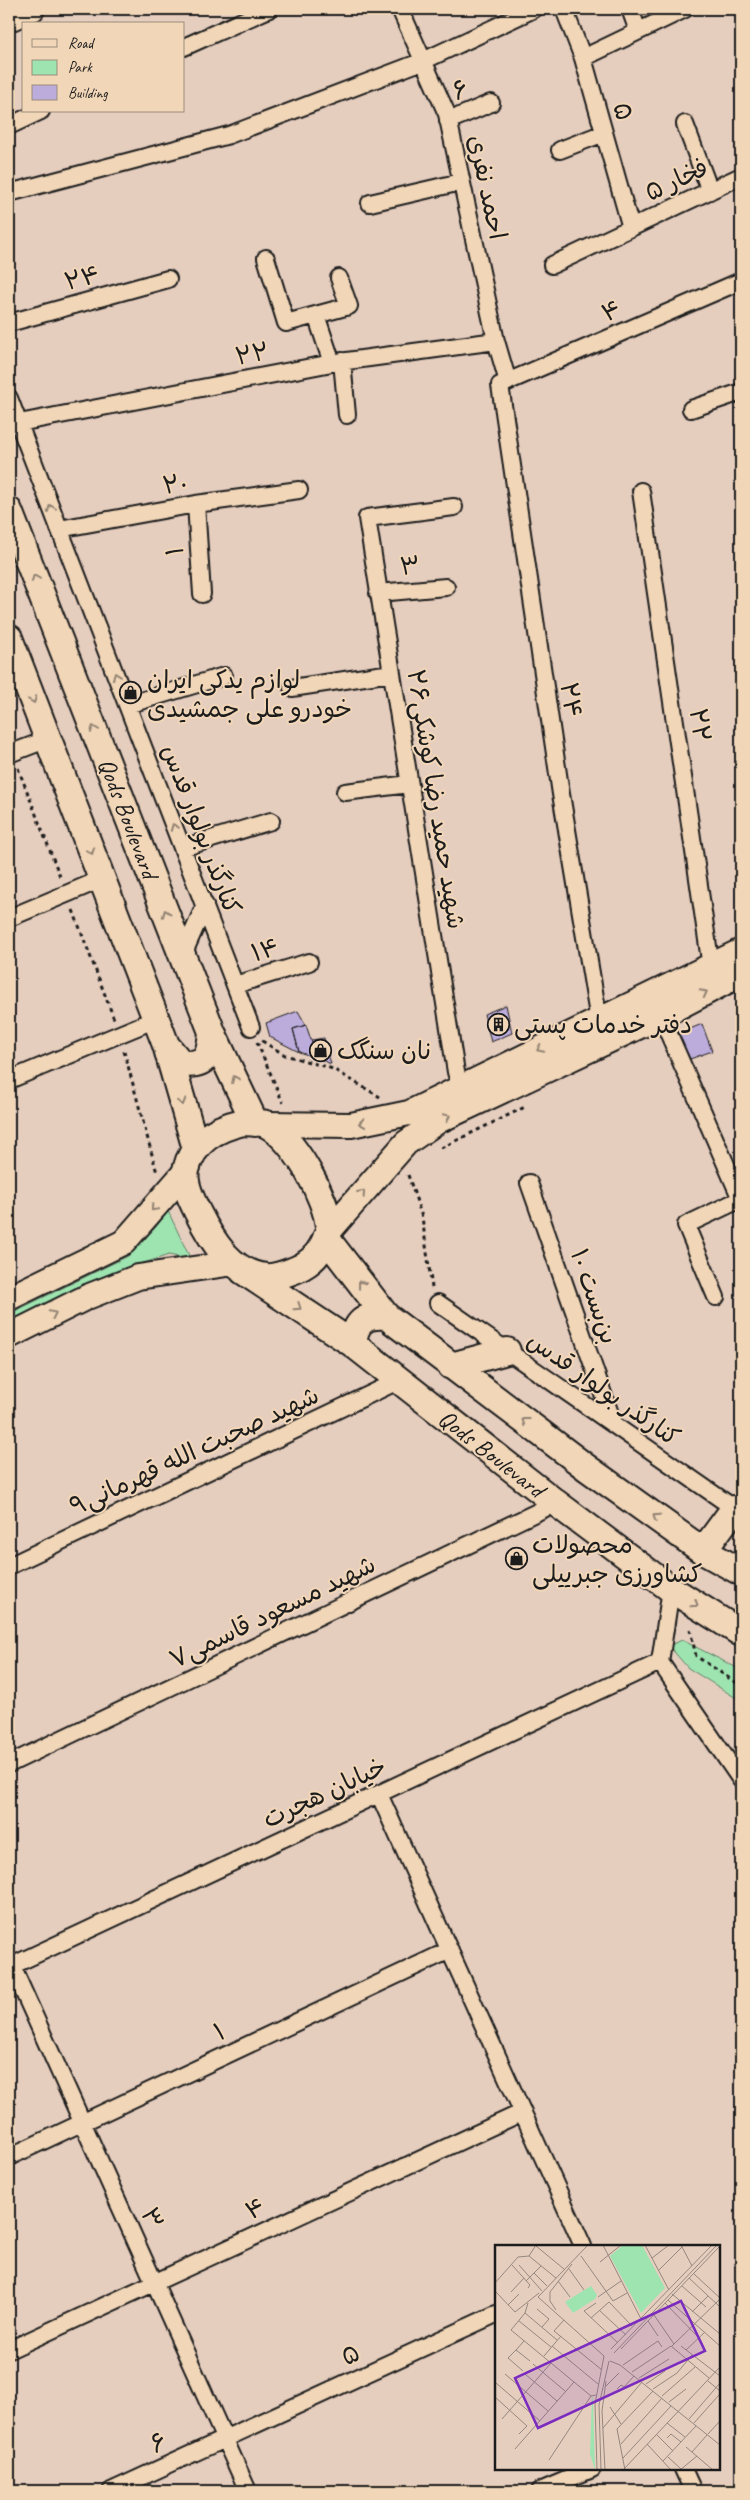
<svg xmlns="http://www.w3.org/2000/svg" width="750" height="2500" font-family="Caveat,'Playpen Sans Arabic',sans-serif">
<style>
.green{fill:#9ee4b0;stroke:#5d8066}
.building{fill:#bcacdc;stroke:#1c1c1c}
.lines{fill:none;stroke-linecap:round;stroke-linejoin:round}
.street-casing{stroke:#1c1c1c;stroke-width:20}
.secondary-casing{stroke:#1c1c1c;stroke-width:28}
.primary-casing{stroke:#1c1c1c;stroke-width:30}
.path{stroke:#1c1c1c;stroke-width:3;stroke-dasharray:4 4;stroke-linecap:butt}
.street{stroke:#f1d6b8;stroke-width:16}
.secondary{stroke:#f1d6b8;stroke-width:24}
.primary{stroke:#f1d6b8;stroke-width:26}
.oneway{stroke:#918272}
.labels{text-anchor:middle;stroke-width:4;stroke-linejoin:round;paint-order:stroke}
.street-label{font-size:25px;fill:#1c1c1c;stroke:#f1d6b8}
.poi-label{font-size:25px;fill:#1c1c1c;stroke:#f1d6b8;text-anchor:start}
.inset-road{fill:none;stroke:#95877e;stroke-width:1}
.view{fill:#7b2cbf;fill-opacity:0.15;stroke:#7b2cbf;stroke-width:2.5}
.inset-edge{fill:none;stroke:#1c1c1c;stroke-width:2.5}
</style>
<rect width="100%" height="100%" fill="#e6cebf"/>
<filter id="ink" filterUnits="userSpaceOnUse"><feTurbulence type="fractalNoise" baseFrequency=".02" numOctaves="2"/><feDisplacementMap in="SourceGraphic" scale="10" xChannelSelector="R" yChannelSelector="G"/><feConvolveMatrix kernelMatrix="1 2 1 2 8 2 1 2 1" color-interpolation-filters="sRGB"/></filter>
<g filter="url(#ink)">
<path class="green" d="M168 1211 191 1260 169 1255 118 1271 9 1326V1314L128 1256 156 1227Z
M682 1640 741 1670V1701L688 1668 669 1646Z"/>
<path class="building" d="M506 1005 512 1033 491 1042 484 1014Z
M298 1011 306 1025 293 1029 299 1052 270 1037 266 1023Z
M702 1024 712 1051 690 1059 678 1034Z
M306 1025 311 1040 319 1059 299 1052 293 1029Z
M324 1038 331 1064 319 1059 311 1040Z"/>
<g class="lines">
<defs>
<path id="street" d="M400 9 447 114 496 341 508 382
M564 9 583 58 631 228
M630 9 638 31
M184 47 269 9
M583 58 685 9
M448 121 491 103
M685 124 710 191
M9 126 41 111
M560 150 604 133
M9 193 229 135 423 61 534 9
M370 203 461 182
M266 258 286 323 349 306 339 278
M552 265 741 176
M316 315 332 363
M9 323 168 279
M342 361 347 415
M9 398 251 1027
M691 409 741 392
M19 423 332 363 496 341
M641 491 711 967
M196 504 202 594
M454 507 367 518 456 1072 461 1088
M59 529 196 504 299 490
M378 593 446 587
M292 688 391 673
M127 705 224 676
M9 754 48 739
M345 792 409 784
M182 848 271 821
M9 918 102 879
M182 957 205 905
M235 985 309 962
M661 1016 741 1199 686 1225 716 1297
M599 1021 561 794 500 385 741 281
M9 1080 156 1019
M529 1183 614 1425
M438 1303 741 1513
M9 1566 400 1380
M671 1589 660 1662 741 1780
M9 1764 556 1503
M379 1794 583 2246
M12 1966 248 2491
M9 1967 660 1662
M9 2157 450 1950
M9 2350 523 2112
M683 2469 693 2491
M111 2491 496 2314
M540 2491 592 2469"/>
<path id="secondary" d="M9 19 32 9
M265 1124 351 1125 409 1113 741 951
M330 1230 406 1143 438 1121 661 1016 741 974
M9 1298 124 1242 186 1171
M9 1336 87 1297 138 1277 234 1263"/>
<path id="primary" d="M9 511 212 1032 255 1123
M9 638 166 1045 196 1149
M166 1045 181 1063C207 1067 210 1054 212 1032
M243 1122C250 1123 260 1122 266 1124 294 1138 327 1198 329 1228 330 1234 325 1240 323 1245 317 1257 307 1265 295 1270 287 1273 275 1278 266 1277 231 1273 212 1241 198 1213 192 1201 183 1184 186 1170 193 1141 216 1128 243 1122Z
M326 1238 386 1316 587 1468 703 1551 741 1572
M243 1271 353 1344 556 1503 671 1589 741 1633
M353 1344C355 1322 365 1314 386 1316
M451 1366 507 1351
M703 1551 734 1509"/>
</defs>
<use href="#street" class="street-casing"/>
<use href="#secondary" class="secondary-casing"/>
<use href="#primary" class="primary-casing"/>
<path class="path" d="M18 768 61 879
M73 910 114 1019
M262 1041 285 1055 333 1069 380 1097
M257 1042 283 1103
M124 1051 157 1173
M441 1148 525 1107
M408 1175 422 1217 432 1288
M690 1629 696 1656 741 1686"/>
<use href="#street" class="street"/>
<use href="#secondary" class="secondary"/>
<use href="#primary" class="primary"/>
</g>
<defs><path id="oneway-chevron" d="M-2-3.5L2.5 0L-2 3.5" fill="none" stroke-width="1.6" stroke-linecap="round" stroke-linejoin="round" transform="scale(1.25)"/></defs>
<g class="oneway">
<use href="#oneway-chevron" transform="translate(51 508) rotate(-111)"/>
<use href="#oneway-chevron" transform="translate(35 578) rotate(-111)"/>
<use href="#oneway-chevron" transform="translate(116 676) rotate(-111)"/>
<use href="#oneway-chevron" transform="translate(33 700) rotate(69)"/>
<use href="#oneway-chevron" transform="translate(94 729) rotate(-111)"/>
<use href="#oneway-chevron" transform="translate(174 827) rotate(-111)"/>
<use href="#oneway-chevron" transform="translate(91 851) rotate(69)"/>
<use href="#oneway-chevron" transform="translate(166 913) rotate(-111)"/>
<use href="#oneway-chevron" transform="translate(704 993) rotate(-28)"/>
<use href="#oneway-chevron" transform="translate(540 1049) rotate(154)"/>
<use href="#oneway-chevron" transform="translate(235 1079) rotate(-115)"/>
<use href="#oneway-chevron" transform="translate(182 1102) rotate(74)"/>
<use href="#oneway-chevron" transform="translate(447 1117) rotate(-26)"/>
<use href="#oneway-chevron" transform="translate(362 1123) rotate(172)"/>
<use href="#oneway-chevron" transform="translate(362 1193) rotate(-49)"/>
<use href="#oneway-chevron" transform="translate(154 1208) rotate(131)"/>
<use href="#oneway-chevron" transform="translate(361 1284) rotate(-128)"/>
<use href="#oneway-chevron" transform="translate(298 1307) rotate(34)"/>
<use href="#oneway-chevron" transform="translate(53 1314) rotate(-26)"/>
<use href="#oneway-chevron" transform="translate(525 1421) rotate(-143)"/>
<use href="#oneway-chevron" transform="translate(656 1517) rotate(-145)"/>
<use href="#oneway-chevron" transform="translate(695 1604) rotate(33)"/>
</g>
</g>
<defs>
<symbol id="shop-ring" viewBox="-11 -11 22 22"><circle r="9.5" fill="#f1d6b8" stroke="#1c1c1c" stroke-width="1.5"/><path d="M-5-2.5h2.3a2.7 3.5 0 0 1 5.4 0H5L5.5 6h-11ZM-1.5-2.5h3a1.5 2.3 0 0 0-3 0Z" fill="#1c1c1c"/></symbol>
<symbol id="building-ring" viewBox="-11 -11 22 22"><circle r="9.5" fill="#f1d6b8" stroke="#1c1c1c" stroke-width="1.5"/><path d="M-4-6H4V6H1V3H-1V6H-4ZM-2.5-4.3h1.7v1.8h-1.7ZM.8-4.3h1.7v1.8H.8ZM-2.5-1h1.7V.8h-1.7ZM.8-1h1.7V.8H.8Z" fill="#1c1c1c"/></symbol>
</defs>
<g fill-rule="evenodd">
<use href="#shop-ring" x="118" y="680" width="25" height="25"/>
<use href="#building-ring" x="486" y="1012" width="25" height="25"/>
<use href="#shop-ring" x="308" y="1038" width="25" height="25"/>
<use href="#shop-ring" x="504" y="1546" width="25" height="25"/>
</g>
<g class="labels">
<g class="street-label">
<text transform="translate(460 89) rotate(-23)" y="9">۶</text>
<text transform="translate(624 111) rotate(74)" y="9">۵</text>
<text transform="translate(676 179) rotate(-25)" y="9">فخار ۵</text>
<text transform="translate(488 187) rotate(78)" y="9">احمد نفری</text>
<text transform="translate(82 277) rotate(-15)" y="9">۲۴</text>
<text transform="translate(611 310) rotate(-23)" y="9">۴</text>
<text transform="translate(252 353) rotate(-11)" y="9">۲۲</text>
<text transform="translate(175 483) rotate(-10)" y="9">۲۰</text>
<text transform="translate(174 551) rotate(-94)" y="9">۱</text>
<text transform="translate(410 565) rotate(-6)" y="9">۳</text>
<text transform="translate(572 700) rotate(82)" y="9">۲۴</text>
<text transform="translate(701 725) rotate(82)" y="9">۲۲</text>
<text transform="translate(437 799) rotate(81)" y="9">شهید حمید رضا کوشکی۲۶</text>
<text transform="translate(129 818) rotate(69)" y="9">Qods Boulevard</text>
<text transform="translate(202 829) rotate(69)" y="9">کنارگذر بولوار قدس</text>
<text transform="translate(265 949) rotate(-17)" y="9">۱۴</text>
<text transform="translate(595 1296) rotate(71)" y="9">بن‌بست ۱۰</text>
<text transform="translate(604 1388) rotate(35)" y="9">کنارگذر بولوار قدس</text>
<text transform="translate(194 1450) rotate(-25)" y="9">شهید صحبت الله قهرمانی۹</text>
<text transform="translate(492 1453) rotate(38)" y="9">Qods Boulevard</text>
<text transform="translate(272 1611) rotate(-26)" y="9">شهید مسعود قاسمی۷</text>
<text transform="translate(324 1792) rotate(-25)" y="9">خیابان هجرت</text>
<text transform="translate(219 2031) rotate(-25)" y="9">۱</text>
<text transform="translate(255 2208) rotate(-25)" y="9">۴</text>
<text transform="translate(153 2218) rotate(66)" y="9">۳</text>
<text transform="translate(350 2354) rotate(-25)" y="9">۵</text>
<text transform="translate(158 2442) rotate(-25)" y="9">۶</text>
</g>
<g class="poi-label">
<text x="147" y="688">لوازم یدکی ایران<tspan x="147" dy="29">خودرو علی جمشیدی</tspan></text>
<text x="514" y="1033">دفتر خدمات پستی</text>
<text x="337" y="1059">نان سنگک</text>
<text x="532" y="1553">محصولات<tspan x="532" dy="29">کشاورزی جبرییلی</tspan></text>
</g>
</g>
<g transform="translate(495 2245)">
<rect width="225" height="225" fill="#e6cebf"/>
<path d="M128 0H147L170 43 146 68 115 11ZM96 41 102 50 100 54 78 68 70 57ZM97 151 98 154 100 225 95 209Z" fill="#9ee4b0"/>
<path class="inset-road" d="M93 0 43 52 109 111M108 0 146 74M150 0 174 45M186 0 197 21M41 1 69 24M34 11 61 33M86 11 118 56M157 13 174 0M105 17 126 0M17 20 35 40 33 43M24 20 47 46M74 24 89 45M163 26 187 2M39 28 52 41M199 29 225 53M194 33 225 62M31 36 46 21M63 36 75 52M0 38 23 12 34 11 41 0M187 41 211 62M0 46 20 67 44 48M16 47 29 33M177 49 225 89M103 52 126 36M173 55 225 101M118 56 132 48M114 57 137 81M33 58 30 68 16 85 96 151M101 58 89 66 123 98M170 58 204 93M13 60 24 49M42 64 54 74 47 82M61 65 55 56V47L77 19M104 65 131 90M197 67 213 51M30 68 62 95M159 70 179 99M96 73 114 57M69 75 59 86 107 125M24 76 56 102M153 76 163 91M29 96 21 105 35 116M57 101 103 139M177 101 225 54M186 101 225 131M116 104 217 0M126 104 225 1M21 105 13 113 28 126M191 105 210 87M119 108 222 0M49 111 66 91M115 116 125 120 225 200M38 119 70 146M128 120 163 96 167 102M137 127 176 101 214 133M10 129 53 166M30 129 62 156M144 133 174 114M213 136 225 146M1 138 45 176M151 139 170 126M111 141 124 128M122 144 126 140 129 142 139 131M158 144 182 128 197 110M167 151 200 122M0 152 32 181 24 189M174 157 191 144M115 162 126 179M7 174 56 118M194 174 225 138M172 178 190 192M199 178 224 150M108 183 147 137M161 189 178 206M213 189 225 176M172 193 176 189 186 197M126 199 167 153M152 199 176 225M191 202 218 225M20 204 79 137M197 207 212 190M173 212 186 224M128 213 176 161M54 215 96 151 101 150M168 216 201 181M102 225 100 159 109 111M106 225 104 160 114 116M110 225 107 166 111 136M128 225 225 122M130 225 122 184 158 146M185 225 202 211"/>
<path class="view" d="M186 56 210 106 43 183 20 133Z"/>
<rect width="225" height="225" class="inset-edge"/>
</g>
<rect width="750" height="2500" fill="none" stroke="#f1d6b8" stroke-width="30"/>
<rect x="15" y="15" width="720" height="2470" fill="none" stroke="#1c1c1c" stroke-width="2" filter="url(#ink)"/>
<rect x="22" y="22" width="162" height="90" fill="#f1d6b8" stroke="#9c8c7a"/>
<rect x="32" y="39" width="25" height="8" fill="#f1d6b8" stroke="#9c8c7a"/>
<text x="68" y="48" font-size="15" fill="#1c1c1c">Road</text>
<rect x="32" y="60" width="25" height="15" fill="#9ee4b0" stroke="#9c8c7a"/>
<text x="68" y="72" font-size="15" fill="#1c1c1c">Park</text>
<rect x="32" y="85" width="25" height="15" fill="#bcacdc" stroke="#9c8c7a"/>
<text x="68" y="98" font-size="15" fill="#1c1c1c">Building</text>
</svg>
